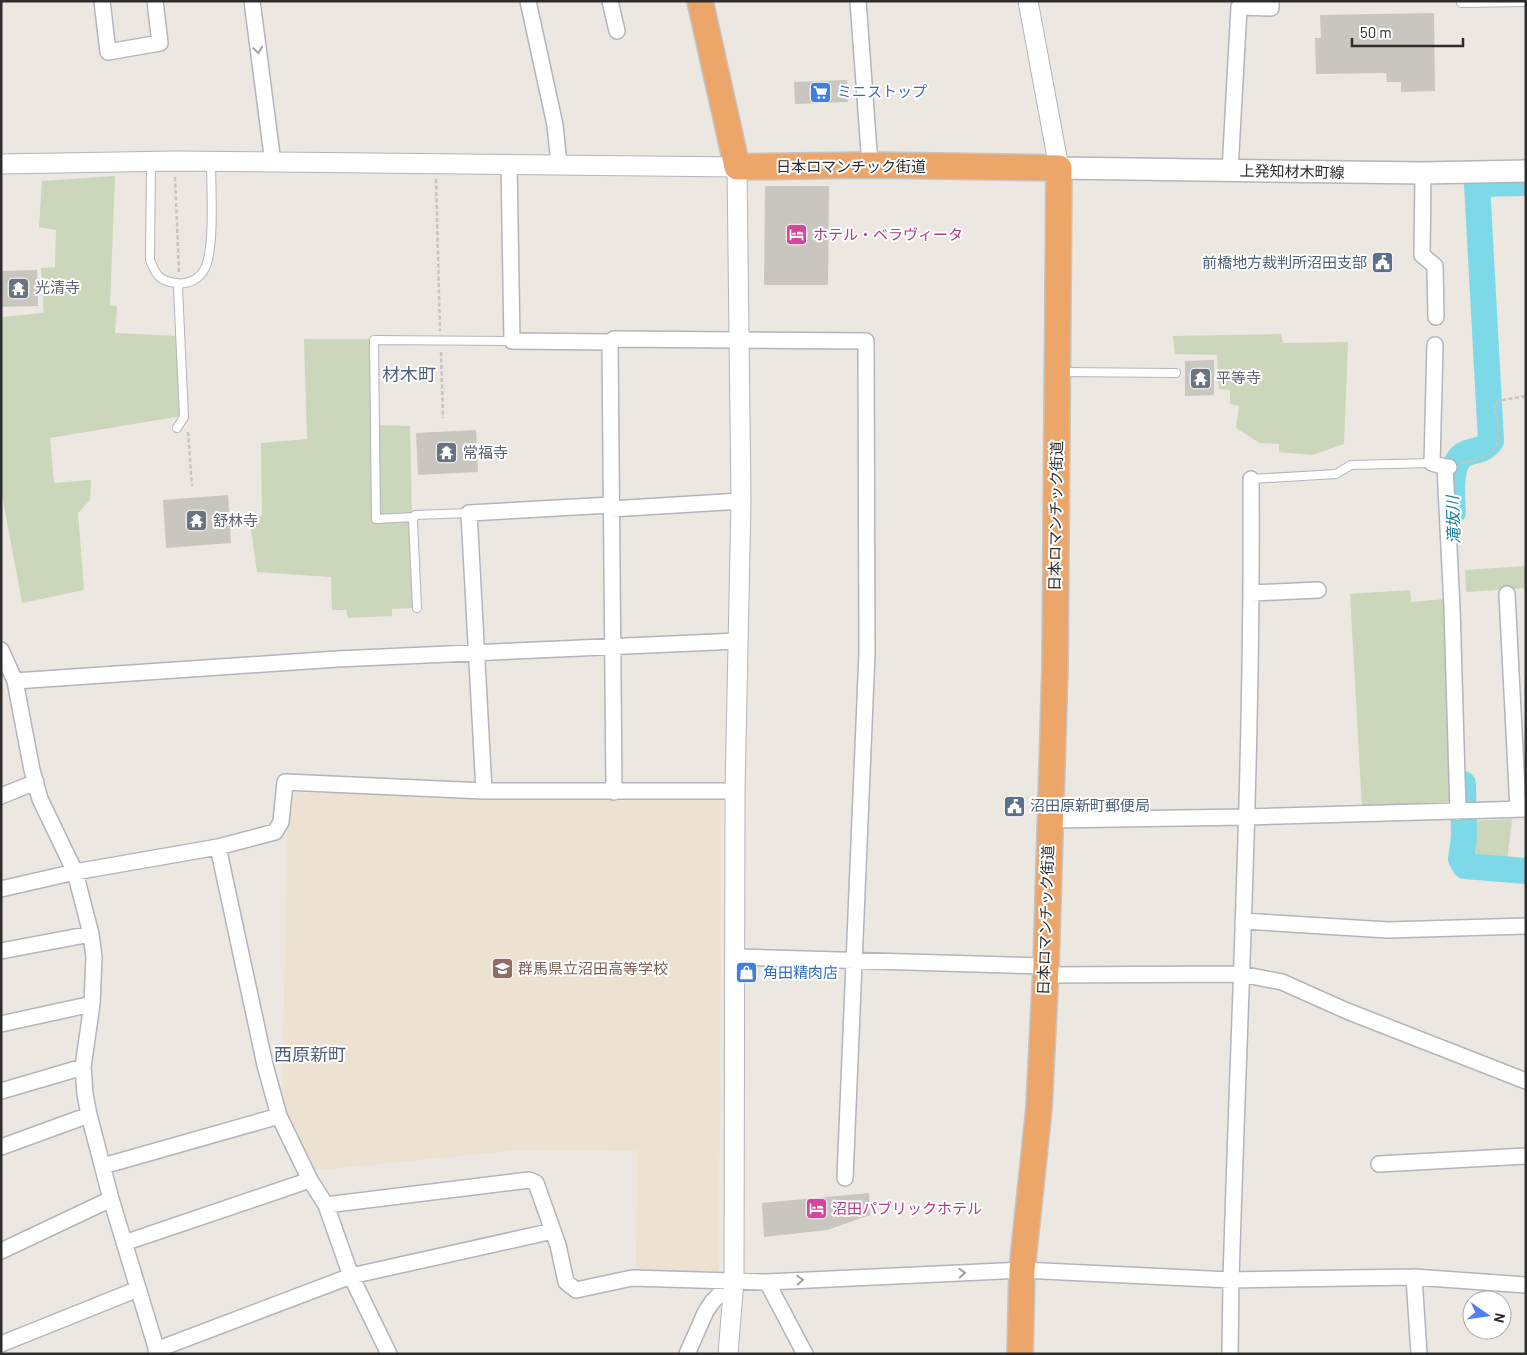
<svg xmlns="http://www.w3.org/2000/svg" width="1527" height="1355" font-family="Barlow,'Noto Sans JP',sans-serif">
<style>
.education{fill:#ede1d2}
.cemetery{fill:#cbd6ba}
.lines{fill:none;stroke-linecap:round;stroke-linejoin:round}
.river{stroke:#7dd9e7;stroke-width:26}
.building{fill:#c9c5bf}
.service-casing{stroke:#b1b5bc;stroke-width:10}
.minor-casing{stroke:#b1b5bc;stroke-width:18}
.tertiary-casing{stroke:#b1b5bc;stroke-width:21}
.secondary-casing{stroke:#b1b5bc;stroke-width:24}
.trunk-casing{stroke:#c4c4c4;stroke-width:28}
.path{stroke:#c4c4c4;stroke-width:2.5;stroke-dasharray:4 2.5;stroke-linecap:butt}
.service{stroke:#fff;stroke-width:8}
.minor{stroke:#fff;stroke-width:15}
.tertiary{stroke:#fff;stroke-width:19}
.secondary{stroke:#fff;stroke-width:21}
.trunk{stroke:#eda66a;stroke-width:25}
.oneway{stroke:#a0a0a0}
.labels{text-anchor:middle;stroke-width:4;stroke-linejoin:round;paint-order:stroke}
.shop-label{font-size:15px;fill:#366cbe;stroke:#fff;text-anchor:start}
.street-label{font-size:15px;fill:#2d2d2d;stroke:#fff}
.hotel-label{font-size:15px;fill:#b23c85;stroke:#fff;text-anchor:start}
.service-label{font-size:15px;fill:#4e5e75;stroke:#fff;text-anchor:end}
.worship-label{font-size:15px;fill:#5b616d;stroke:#fff;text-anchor:start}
.education-label{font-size:15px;fill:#785e54;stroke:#fff;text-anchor:start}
.water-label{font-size:16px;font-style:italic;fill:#187c97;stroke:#fff}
.quarter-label{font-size:18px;fill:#505e7b;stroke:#fff}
</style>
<rect width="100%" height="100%" fill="#ede7e1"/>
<path class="education" d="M294 792 721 800 719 1275 636 1272 637 1151 519 1150 310 1171 282 1109 287 829 289 795Z"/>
<path class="cemetery" d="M115 176 110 305 117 306 115 333 177 336 181 416 50 438 54 483 91 480 90 500 78 513 84 590 22 603 1 489V317L44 313 41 268 55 267 56 230 39 227 42 181Z
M1281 334 1283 343 1348 342 1344 444 1312 455 1279 452V444L1260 443 1236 428 1239 406 1230 404V390L1219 389 1217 355 1175 354 1173 336Z
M304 339H372L373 425 410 426 414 608 392 609V616L348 618 346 610H332L331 577 257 572 249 516H262L261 443 307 439Z
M1526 566V588L1466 592 1465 570Z
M1410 590 1411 602 1446 599 1452 808 1362 809 1350 594Z
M1512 819 1507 862 1469 859 1470 821Z"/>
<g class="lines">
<path class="river" d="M1453 512C1452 496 1448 460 1467 453 1478 449 1483 451 1491 441L1477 184 1526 183
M1463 784 1464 837 1461 859 1465 866 1526 871"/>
</g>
<path class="building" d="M1434 13 1435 91 1401 92V82H1387L1386 73 1316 74 1315 38H1321L1320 15Z
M847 80 848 102 795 104 794 82Z
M765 186H829L828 285H764Z
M37 270 38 306 1 307V271Z
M1214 360V395L1185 396V361Z
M476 430 478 472 418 475 416 433Z
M228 495 231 543 166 548 163 500Z
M869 1193 870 1215 827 1230 764 1237 762 1203Z"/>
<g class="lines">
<defs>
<path id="service" d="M1461 1V3L1526 2
M151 162 150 260C156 275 159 281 176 283 188 285 200 279 205 268 215 248 211 187 211 161
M1061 372 1176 373
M177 428 184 417 178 288 180 284
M1251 479 1336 474 1351 465 1432 463
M414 517 376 519 374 340 512 341
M417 608 413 520 415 515 469 513"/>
<path id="minor" d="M102 1 108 52 160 43 155 1
M252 1 273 163
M528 1 555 125 559 164
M610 1 617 31
M858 1 870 165
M509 164 512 341 610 342 614 339 866 341 867 653 845 1178
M1230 171 1239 7 1271 8V1
M1423 173 1422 255 1435 266 1436 317
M610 342 614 792
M1435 345 1432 463 1445 467
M1449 467H1445L1452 608 1458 812
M611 509 741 501
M1252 593 1318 590
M1507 594 1518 809
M1 650 15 681 32 770 40 799 75 872 91 934 94 957 92 1004 83 1067 85 1094 89 1115 111 1199 158 1354
M15 681 337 659 738 641
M484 791 469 513 611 505
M1 796 36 782
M1049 820 1247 817 1526 809
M218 847 265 1065 279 1116 310 1180 326 1205 351 1276 389 1354
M1 889 75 872 218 847 275 832 281 822 285 782 484 791H735
M1243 921 1388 930 1526 926
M1 951 91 934
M735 957 1046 966
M1045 975 1241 974 1282 982 1347 1011 1526 1081
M1 1024 92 1004
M1 1091 83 1067
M1 1147 89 1115
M1379 1164 1526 1156
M103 1166 279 1116
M326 1205 529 1180 536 1183 558 1245 566 1282 576 1290 632 1278 767 1282 1022 1270 1231 1280 1414 1277 1526 1285
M124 1243 310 1180
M1 1251 111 1199
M1414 1277 1419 1354
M767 1282 805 1354
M1 1344 138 1289
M156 1350 351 1276 553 1231
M687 1354 706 1311 713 1301 734 1280
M1230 1354 1231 1280C1239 1013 1253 746 1251 479"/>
<path id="tertiary" d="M1028 1 1059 168
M1 164 175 161 737 167 741 501 735 791 734 1280 728 1354"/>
<path id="secondary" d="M1059 168 1423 173 1526 171"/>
<path id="trunk" d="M700 1 737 167 870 165 1059 168 1055 667 1046 966 1039 1108 1022 1270 1020 1354"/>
</defs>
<use href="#service" class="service-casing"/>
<use href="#minor" class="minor-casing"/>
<use href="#tertiary" class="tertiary-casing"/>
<use href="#secondary" class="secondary-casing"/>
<use href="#trunk" class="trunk-casing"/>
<path class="path" d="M175 177 179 272
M436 179 440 331
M441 352 443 418
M188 432 192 486
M1462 463C1469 461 1479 460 1486 456 1505 446 1497 421 1494 405L1497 401 1526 396"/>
<use href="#service" class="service"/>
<use href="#minor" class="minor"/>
<use href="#tertiary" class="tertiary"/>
<use href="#secondary" class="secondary"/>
<use href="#trunk" class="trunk"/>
</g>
<defs><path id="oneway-chevron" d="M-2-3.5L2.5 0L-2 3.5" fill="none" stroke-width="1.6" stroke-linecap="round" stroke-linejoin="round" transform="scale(1.25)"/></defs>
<g class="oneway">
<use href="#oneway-chevron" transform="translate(258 50) rotate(82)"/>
<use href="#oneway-chevron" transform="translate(962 1273) rotate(-3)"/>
<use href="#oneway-chevron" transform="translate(800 1280) rotate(-3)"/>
</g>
<defs>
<symbol id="supermarket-square" viewBox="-11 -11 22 22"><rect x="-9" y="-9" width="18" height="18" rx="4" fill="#3f7fe0" stroke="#fff"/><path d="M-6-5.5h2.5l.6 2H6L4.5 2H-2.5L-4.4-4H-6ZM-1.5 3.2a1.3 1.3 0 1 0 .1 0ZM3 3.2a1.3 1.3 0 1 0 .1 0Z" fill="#fff"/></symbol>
<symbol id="hotel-square" viewBox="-11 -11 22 22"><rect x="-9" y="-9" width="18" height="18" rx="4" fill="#d1479c" stroke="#fff"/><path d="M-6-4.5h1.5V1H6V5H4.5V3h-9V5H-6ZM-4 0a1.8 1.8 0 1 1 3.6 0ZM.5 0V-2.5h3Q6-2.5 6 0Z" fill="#fff"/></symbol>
<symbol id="civic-square" viewBox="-11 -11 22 22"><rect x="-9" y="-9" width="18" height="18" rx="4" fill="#5c6f8a" stroke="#fff"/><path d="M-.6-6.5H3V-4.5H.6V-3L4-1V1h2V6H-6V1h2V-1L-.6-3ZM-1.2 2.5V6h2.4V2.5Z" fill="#fff"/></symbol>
<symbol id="temple-square" viewBox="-11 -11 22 22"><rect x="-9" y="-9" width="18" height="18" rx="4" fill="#6b7280" stroke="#fff"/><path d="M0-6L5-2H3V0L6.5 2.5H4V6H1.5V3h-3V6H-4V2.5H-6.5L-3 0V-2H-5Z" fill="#fff"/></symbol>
<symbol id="school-square" viewBox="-11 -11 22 22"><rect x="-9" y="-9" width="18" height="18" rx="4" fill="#8d6e63" stroke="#fff"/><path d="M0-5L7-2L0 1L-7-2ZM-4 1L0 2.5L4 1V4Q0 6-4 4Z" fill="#fff"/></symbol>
<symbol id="shop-square" viewBox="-11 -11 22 22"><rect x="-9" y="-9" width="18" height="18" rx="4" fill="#3f7fe0" stroke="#fff"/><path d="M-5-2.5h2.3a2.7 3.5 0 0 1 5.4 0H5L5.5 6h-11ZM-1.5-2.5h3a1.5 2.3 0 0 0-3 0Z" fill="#fff"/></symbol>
</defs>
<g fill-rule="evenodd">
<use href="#supermarket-square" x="808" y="80" width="25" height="25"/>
<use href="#hotel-square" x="784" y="222" width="25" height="25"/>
<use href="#civic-square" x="1370" y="250" width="25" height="25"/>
<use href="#temple-square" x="6" y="276" width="25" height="25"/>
<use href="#temple-square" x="1188" y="366" width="25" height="25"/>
<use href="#temple-square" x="434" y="440" width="25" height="25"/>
<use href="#temple-square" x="184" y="508" width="25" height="25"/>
<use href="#civic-square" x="1002" y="794" width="25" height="25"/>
<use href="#school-square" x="490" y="956" width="25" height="25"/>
<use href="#shop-square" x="734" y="960" width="25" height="25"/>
<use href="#hotel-square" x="804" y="1196" width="25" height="25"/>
</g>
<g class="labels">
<g class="shop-label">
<text x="837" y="97">ミニストップ</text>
<text x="763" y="978">角田精肉店</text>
</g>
<g class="street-label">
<text x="851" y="172">日本ロマンチック街道</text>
<text transform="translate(1292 172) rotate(1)" y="5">上発知材木町線</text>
<text transform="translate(1056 516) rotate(-89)" y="5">日本ロマンチック街道</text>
<text transform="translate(1046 920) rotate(-88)" y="5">日本ロマンチック街道</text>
</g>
<g class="hotel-label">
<text x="813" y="240">ホテル・ベラヴィータ</text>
<text x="832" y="1214">沼田パブリックホテル</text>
</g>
<g class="service-label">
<text x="1367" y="268">前橋地方裁判所沼田支部</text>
<text x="1030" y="811" text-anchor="start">沼田原新町郵便局</text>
</g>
<g class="worship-label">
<text x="35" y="293">光清寺</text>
<text x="1216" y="383">平等寺</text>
<text x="463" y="458">常福寺</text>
<text x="213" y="526">舒林寺</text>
</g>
<g class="education-label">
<text x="518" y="974">群馬県立沼田高等学校</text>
</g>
<g class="water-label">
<text transform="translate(1453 520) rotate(-92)" y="6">滝坂川</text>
</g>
<g class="quarter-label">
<text x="409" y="381">材木町</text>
<text x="310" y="1061">西原新町</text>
</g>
</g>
<rect width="1527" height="1355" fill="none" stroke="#2d2d2d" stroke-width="5"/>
<g transform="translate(1487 1315) rotate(103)"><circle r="24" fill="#ffffff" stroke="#ababab"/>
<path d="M0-4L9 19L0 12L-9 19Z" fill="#4e81ed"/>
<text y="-8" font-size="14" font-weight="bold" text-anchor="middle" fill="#2d2d2d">N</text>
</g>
<path d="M1352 38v8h111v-8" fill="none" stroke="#2d2d2d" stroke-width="2.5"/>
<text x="1360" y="38" font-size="15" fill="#2d2d2d" stroke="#ffffff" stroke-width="4" paint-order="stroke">50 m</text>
</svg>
